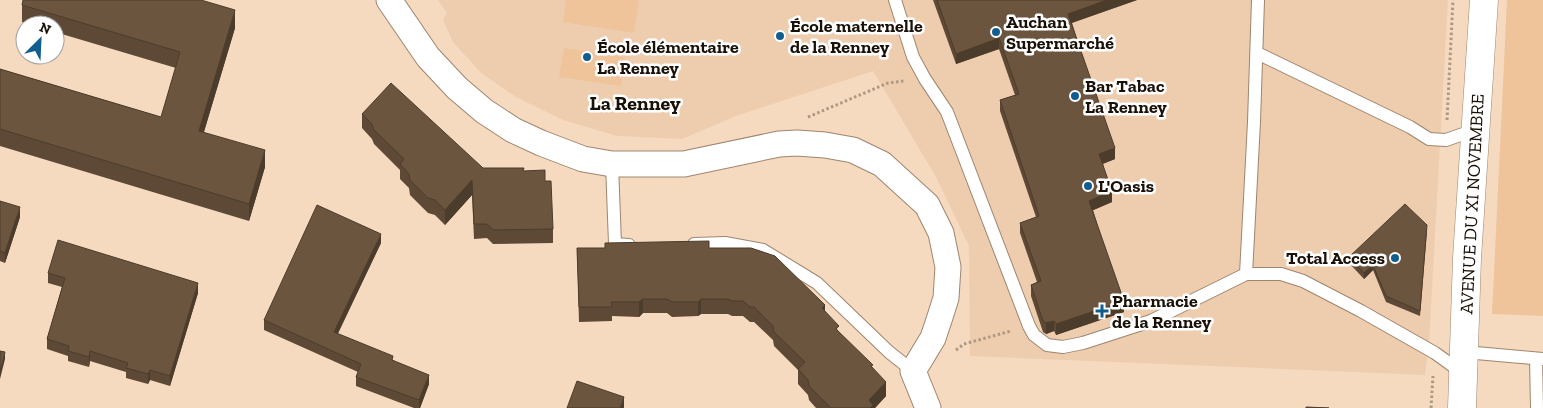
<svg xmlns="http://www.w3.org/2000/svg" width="1543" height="408" font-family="'Zilla Slab',serif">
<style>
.built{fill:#eecdaf}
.green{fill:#efc49b}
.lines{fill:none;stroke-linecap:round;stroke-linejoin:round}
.service-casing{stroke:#9e856e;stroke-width:14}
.minor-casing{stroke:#9e856e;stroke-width:27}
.secondary-casing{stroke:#9e856e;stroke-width:29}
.path{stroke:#ad9883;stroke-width:3;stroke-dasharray:2.5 2.5;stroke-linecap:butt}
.service{stroke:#fff;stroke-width:12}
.minor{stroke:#fff;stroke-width:25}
.secondary{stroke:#fff;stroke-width:28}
.wall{fill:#5d4936}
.shaded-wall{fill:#4c3c2c}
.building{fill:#6c553f;stroke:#4c3c2c}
.poi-dot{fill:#105d90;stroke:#fff;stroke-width:2}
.labels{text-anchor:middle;stroke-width:5;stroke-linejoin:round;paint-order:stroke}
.poi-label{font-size:18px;font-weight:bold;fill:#191007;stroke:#fff;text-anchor:start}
.street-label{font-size:18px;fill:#191007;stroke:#fff}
.quarter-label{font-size:20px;font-weight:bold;fill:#191007;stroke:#fff}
</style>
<rect width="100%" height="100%" fill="#f5dac0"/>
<path class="built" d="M430 0H1448L1429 343 1425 375 970 356 969 246 936 177 873 71 736 116 682 139 617 136 563 120 516 97 481 73 453 42 443 20 447 13 438 0Z"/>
<path class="green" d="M566 0H639L634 33 563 22Z
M1507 0H1543V316L1492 314Z
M564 48 625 57 621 86 559 77Z"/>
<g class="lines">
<defs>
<path id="service" d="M895 0 913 57 925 79 947 112 1029 326 1034 335 1047 345 1063 347 1083 343 1151 321 1246 274 1254 122 1258 0
M1257 53 1410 127 1429 139 1446 140 1466 133 1473 123
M612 164 615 244 629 245
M694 244 725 243 763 250 817 283 889 352 913 371
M1246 274H1281L1303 281 1361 311 1435 353 1453 366 1459 376
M1465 352 1543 359
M1536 359 1537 408"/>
<path id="minor" d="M389 0 428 57 457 88 484 111 513 130 541 143 583 159 612 164H684L779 144 797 143 825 145 853 150 882 164 927 205 941 233 948 267 946 298 940 317 933 338 913 371 928 408"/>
<path id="secondary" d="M1462 408 1467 258 1484 0"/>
</defs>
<use href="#service" class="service-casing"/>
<use href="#minor" class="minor-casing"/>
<use href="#secondary" class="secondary-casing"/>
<path class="path" d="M808 117 888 83 904 81
M1447 120 1453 0
M956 350 964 344 1011 331
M1431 408 1433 376"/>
<use href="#service" class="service"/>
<use href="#minor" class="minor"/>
<use href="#secondary" class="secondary"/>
</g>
<path class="wall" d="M933 0H1137L1072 23 1115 159 1103 164 1112 202 1093 210 1124 312 1056 335 1054 331 1046 334 1043 332 1031 296V285L1037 282 1020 233V223L1036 217 1000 111V100L1015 95 999 49 956 64Z
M22 5 235 28 204 132 265 167 249 221 0 146V69L161 117 176 68 55 32V25H32L22 22Z
M362 114 483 168 524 171 545 181 553 229V243L493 244 487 238 474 239 472 195 445 225 435 215 428 213 410 195 409 188 400 179V170L374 144 372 139 362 128Z
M0 201 20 217 5 263 0 261Z
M1427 230 1420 316 1386 302 1373 270 1364 279 1349 263V257Z
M381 243 337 334 393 360 429 384 420 408H414L356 386V377L358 372 264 330V320Z
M605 243 709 248 825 312 839 332 873 368 886 396 875 408H816L809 400 808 395 798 384V370L774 346 773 340 754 322H750L743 316H732L728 314H701L698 316 672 317 667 313H643L639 317 612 316V321L579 322 577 248H605Z
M48 273 198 293 170 386 150 380 148 384 126 378V372L90 361 89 367 68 361V356L47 349V339L62 287 48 283Z"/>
<path class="shaded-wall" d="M1107 0H1137L1068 24V14Z
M235 10V28L199 148V131Z
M999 38V49L956 64V54Z
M1115 148V159L1099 165V154Z
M265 150V167L249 221V204Z
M472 180V195L445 225V210Z
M1112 191V202L1089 212V201Z
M20 207V217L5 263V253Z
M381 234V243L334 342V332Z
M1373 265V270L1364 279V273Z
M198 283V293L170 386V376Z
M643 299V313L639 317V302Z
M701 299V314L698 316V302Z
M1124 301V312L1056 335V324Z
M825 305V319L822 308Z
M1054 321V331L1046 334V323Z
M90 351V361L89 367V357Z
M5 352V359L0 379V372Z
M150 370V380L148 384V374Z
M429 375V384L420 408H419V400Z
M886 382V396L875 408H869V400Z
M624 397V408H620Z"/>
<path class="building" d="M23 0H201L235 10 199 131 265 150 249 204 0 129V69L161 117 180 52 22 5Z
M937 0H1107L1068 14 1115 148 1099 154 1112 191 1089 201 1124 301 1056 324 1054 321 1046 323 1043 321 1031 285 1041 281 1020 223 1039 216 1000 100 1019 94 999 38 956 54Z
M391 83 483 168H524L523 171 545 170V181H551L553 229 493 230 487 224H474L472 180 445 210 435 200 428 198 410 180 409 174 400 164 404 159 374 130 372 124 362 114Z
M0 201 20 207 5 253 0 251Z
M1405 204 1427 225 1420 311 1386 296 1373 265 1364 273 1349 257Z
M317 205 381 234 334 332 393 356 392 360 429 375 419 400 356 377 361 364 264 320Z
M58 240 198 283 170 376 150 370 148 374 126 368 128 363 90 351 89 357 68 351 69 346 47 339 65 278 48 273Z
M709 241V248H751L775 256 825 305 822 308 839 326 836 329 873 365 871 366 886 382 869 400 873 405 870 408H831L809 386 808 380 798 369 805 362 774 332 773 326 754 307H750L743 301H732L728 299H701L698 302H672L667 299H643L639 302H611L612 307H579L577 248H605V243Z
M0 351 5 352 0 372Z
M577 381 624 397 620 408H567Z
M1306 407 1329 408H1306Z"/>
<g class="poi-dot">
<circle cx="996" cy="32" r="5"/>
<circle cx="780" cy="36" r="5"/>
<circle cx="587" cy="57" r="5"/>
<circle cx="1075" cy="96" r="5"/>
<circle cx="1088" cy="186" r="5"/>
<circle cx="1395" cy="258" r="5"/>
<path d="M1099.5 303.5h5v5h5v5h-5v5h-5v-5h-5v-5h5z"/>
</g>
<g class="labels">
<g class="poi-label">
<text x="1006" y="28">Auchan<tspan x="1006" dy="21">Supermarché</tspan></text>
<text x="790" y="32">École maternelle<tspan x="790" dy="21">de la Renney</tspan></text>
<text x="597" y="53">École élémentaire<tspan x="597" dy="21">La Renney</tspan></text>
<text x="1085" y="92">Bar Tabac<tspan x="1085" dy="21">La Renney</tspan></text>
<text x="1098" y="192">L'Oasis</text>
<text x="1385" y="264" text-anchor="end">Total Access</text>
<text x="1112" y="307">Pharmacie<tspan x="1112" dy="21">de la Renney</tspan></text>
</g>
<g class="street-label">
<text transform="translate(1472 204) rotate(-87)" y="6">AVENUE DU XI NOVEMBRE</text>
</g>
<g class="quarter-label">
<text x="635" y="110">La Renney</text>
</g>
</g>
<g transform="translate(40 40) rotate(24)"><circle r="24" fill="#ffffff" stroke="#a39f9c"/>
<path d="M0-4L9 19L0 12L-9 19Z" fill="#105d90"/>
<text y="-8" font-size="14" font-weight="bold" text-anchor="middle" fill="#191007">N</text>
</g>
</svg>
